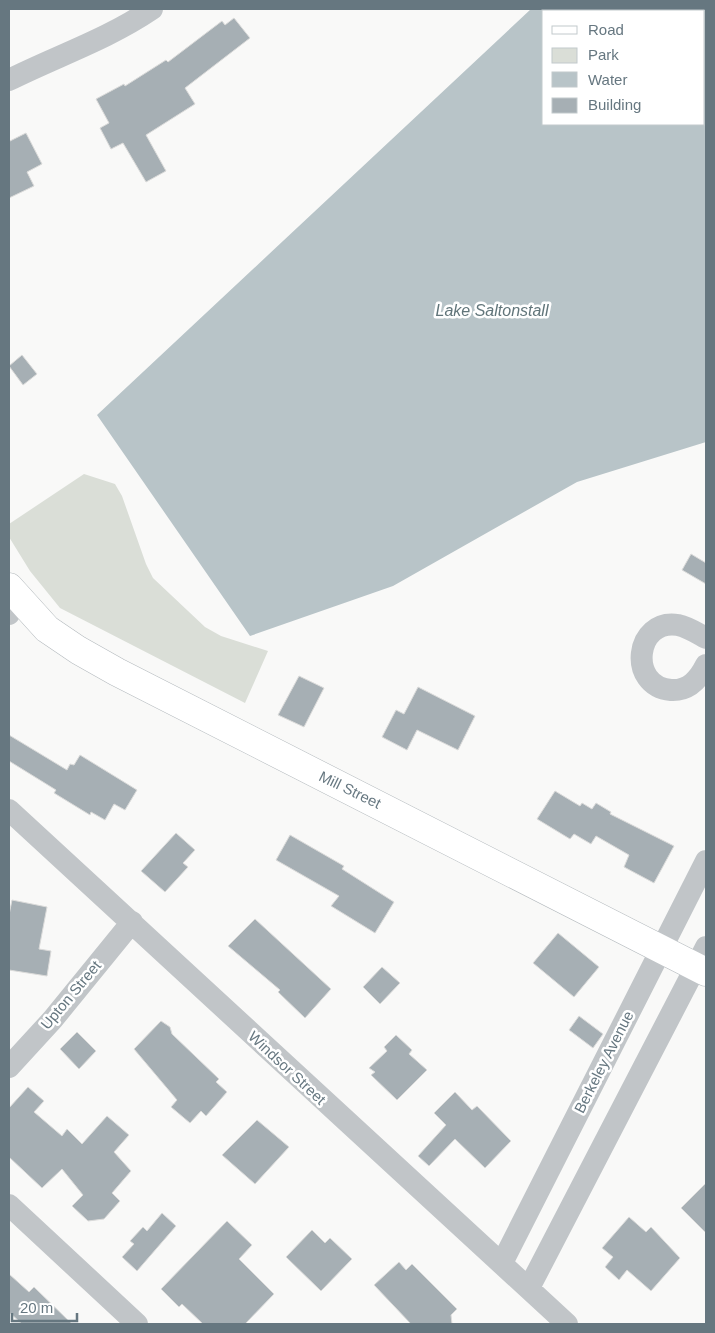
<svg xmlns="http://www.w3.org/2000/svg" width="715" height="1333" font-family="Arial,sans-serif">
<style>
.green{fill:#daded7}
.water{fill:#b8c4c8;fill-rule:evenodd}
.building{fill:#a6afb4;stroke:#dbdbda}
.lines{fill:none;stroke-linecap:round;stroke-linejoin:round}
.secondary-casing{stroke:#b3b9bd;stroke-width:29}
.minor{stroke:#c1c5c8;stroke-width:22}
.secondary{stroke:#fff;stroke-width:28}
.labels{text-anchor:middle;stroke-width:5;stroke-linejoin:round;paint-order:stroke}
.street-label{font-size:15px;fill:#667780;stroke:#fff}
.water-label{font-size:16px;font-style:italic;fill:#61757a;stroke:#fff}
</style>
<rect width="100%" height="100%" fill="#f9f9f8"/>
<path class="green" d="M84 474 115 484 122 496 146 564 153 578 205 627 221 636 268 651 245 703 60 608 30 571 9 537V524Z"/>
<path class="water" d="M531 9H706V442L577 482 393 586 250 636 97 415ZM544 11H704V124H544Z"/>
<path class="building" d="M234 18 250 38 185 88 195 104 146 135 166 171 146 182 123 143 111 149 100 128 109 123 96 99 124 84 125 86 166 60 168 62 222 21 225 25Z
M26 133 42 164 27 172 34 186 9 198V138L10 141Z
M22 355 37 374 23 385 9 366Z
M691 554 706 563V584L682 570Z
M299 676 324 688 304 727 278 715Z
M418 687 475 716 458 750 417 730 407 750 382 737 396 710 404 714Z
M9 735 67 770 70 764 74 765 80 755 137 790 125 810 114 804 105 820 91 812 90 815 54 793 56 790 9 761Z
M555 791 580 806 582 803 592 809 596 803 611 812 610 814 674 846 654 883 624 867 629 855 596 836 591 844 574 834 570 839 537 819Z
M176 833 195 850 183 863 188 867 165 892 141 871Z
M290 835 344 866 342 869 394 902 375 933 331 906 339 896 276 860Z
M12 900 47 907 39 949 51 951 47 976 9 970V915Z
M255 919 331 989 305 1018 278 992 280 990 228 946Z
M558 933 599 967 574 997 533 963Z
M382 967 400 983 380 1004 363 987Z
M579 1016 603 1034 593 1048 569 1030Z
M161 1021 170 1027 172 1034 219 1079 216 1082 227 1092 206 1116 201 1111 190 1123 171 1107 177 1100 134 1049Z
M77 1032 96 1051 79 1069 60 1049Z
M396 1035 412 1050 409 1054 427 1070 397 1100 371 1075 375 1072 369 1068 387 1051 384 1047Z
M28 1087 44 1101 34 1112 62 1136 67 1129 82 1144 107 1116 129 1135 114 1152 131 1171 112 1193 120 1201 104 1219 88 1221 72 1206 83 1195 62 1169 42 1188 9 1157V1108Z
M455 1092 472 1110 477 1106 511 1141 485 1168 455 1139 429 1166 418 1156 446 1125 434 1113Z
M257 1120 289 1147 255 1184 222 1155Z
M706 1183V1233L681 1208Z
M162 1213 176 1226 137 1271 122 1257 134 1244 130 1241 143 1227 147 1231Z
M629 1217 646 1232 651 1227 680 1258 651 1291 627 1270 619 1280 605 1267 613 1257 602 1248Z
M227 1221 252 1245 239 1259 274 1294 245 1324H203L182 1304 179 1307 161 1289Z
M312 1230 325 1243 330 1238 352 1259 321 1291 286 1257Z
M399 1262 406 1270 412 1264 457 1309 451 1315 452 1324H411L374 1285Z
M9 1274 29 1292 34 1287 72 1324H22L9 1312Z"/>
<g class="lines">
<defs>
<path id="secondary" d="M9 587 47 629 78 650 117 672 706 972"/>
</defs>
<use href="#secondary" class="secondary-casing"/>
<path class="minor" d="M9 80C57 56 108 39 152 9
M9 614 15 595
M706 638C697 633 688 627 678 625 635 618 627 686 671 690 689 691 699 679 706 665
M9 810 567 1324
M9 1067 53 1019 132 922
M9 1205 137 1324
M502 1263 706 861
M529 1288 706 947"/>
<use href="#secondary" class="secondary"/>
</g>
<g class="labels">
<g class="street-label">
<text transform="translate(350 790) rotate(26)" y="5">Mill Street</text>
<text transform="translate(71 995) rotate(-50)" y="5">Upton Street</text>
<text transform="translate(604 1062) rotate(-63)" y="5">Berkeley Avenue</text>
<text transform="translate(287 1068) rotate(43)" y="5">Windsor Street</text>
</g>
<g class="water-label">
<text x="492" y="316">Lake Saltonstall</text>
</g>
</g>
<rect width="715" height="1333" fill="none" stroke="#667780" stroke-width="20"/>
<rect x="542" y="10" width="162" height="115" fill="#ffffff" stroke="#c2c9cc"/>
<rect x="552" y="26" width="25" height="8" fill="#ffffff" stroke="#c2c9cc"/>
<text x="588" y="35" font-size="15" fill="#667780">Road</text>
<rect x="552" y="48" width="25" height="15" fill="#daded7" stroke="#c2c9cc"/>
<text x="588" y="60" font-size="15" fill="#667780">Park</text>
<rect x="552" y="72" width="25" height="15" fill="#b8c4c8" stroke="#c2c9cc"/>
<text x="588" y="85" font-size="15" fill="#667780">Water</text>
<rect x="552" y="98" width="25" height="15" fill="#a6afb4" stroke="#c2c9cc"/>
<text x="588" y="110" font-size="15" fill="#667780">Building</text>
<path d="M12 1313v8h65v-8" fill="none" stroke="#667780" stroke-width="2.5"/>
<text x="20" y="1313" font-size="15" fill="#667780" stroke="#ffffff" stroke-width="4" paint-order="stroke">20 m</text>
</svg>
